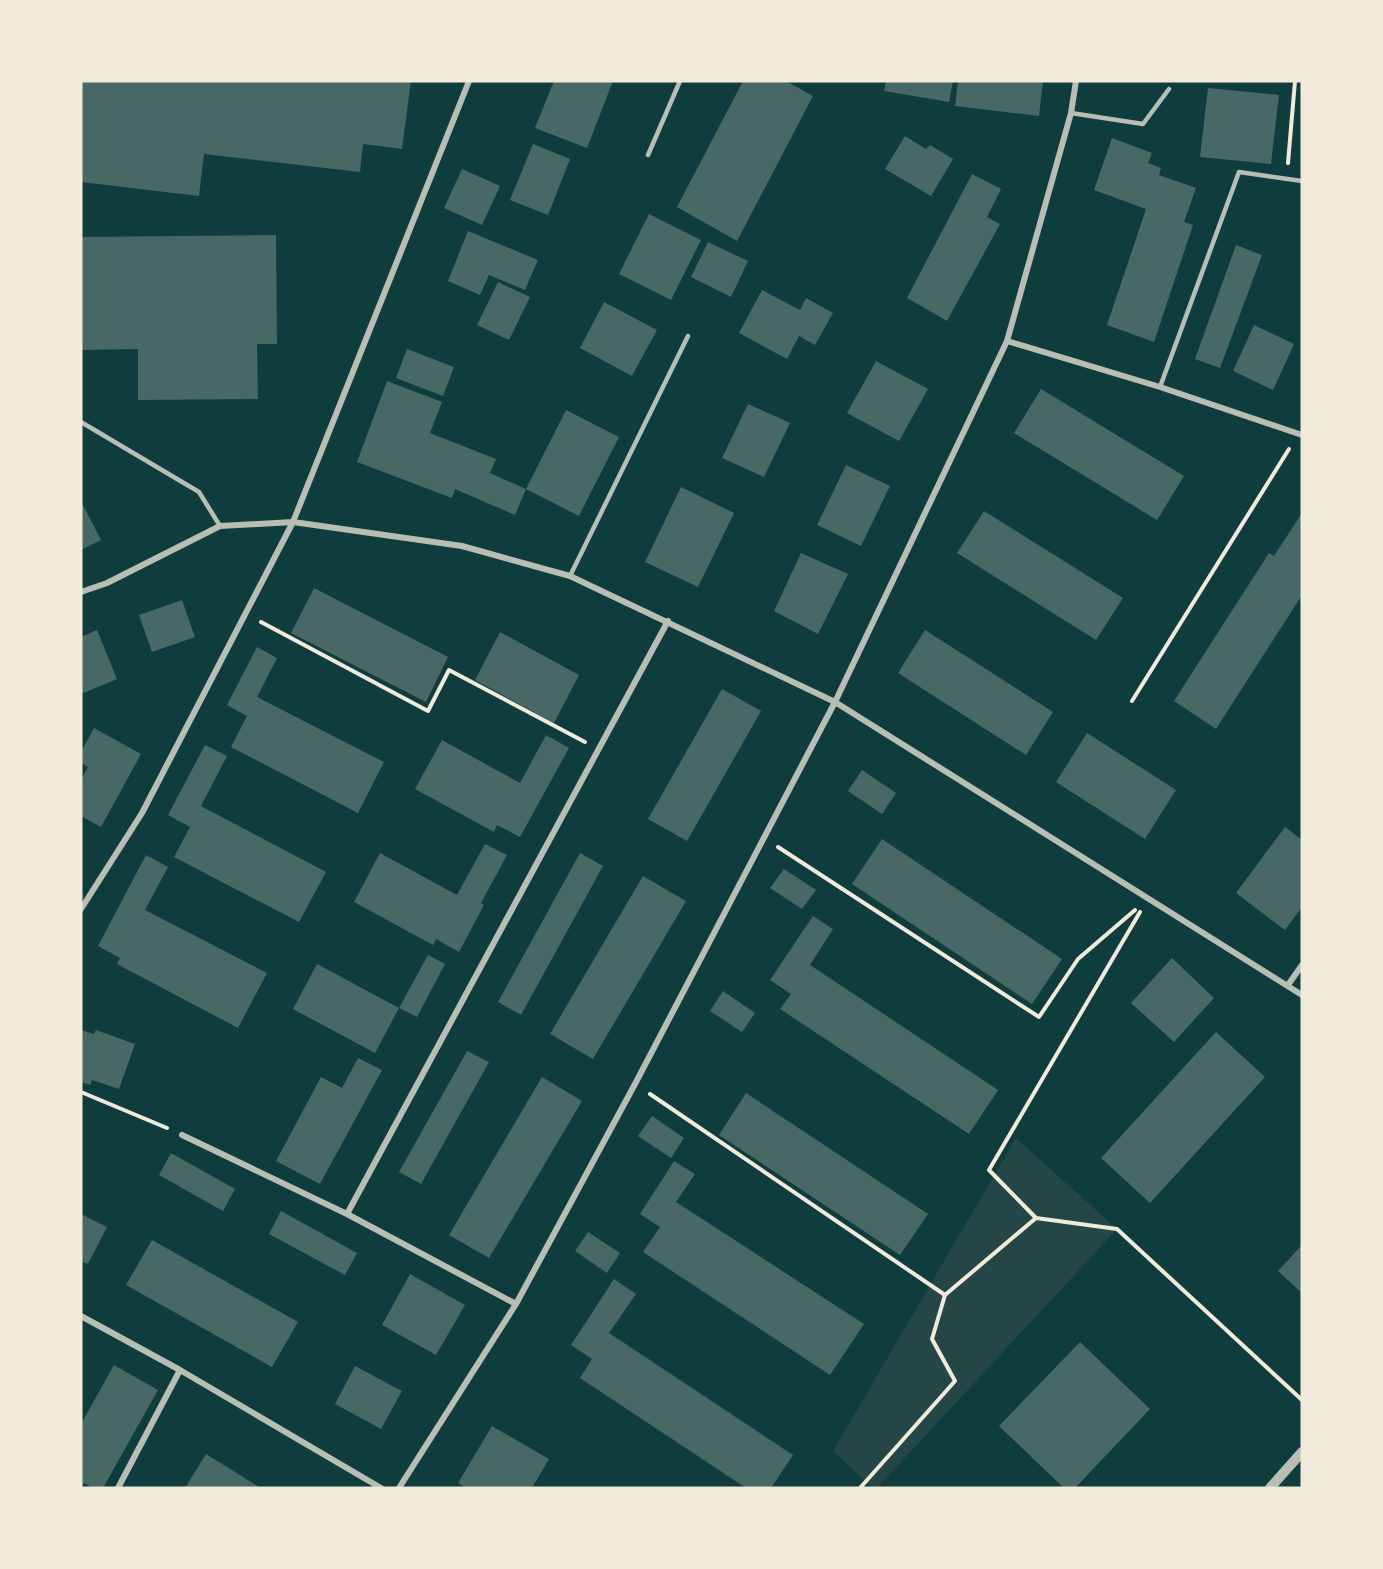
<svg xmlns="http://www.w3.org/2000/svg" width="1383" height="1569" font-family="Montserrat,sans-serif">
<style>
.green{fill:#244646}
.building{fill:#486865}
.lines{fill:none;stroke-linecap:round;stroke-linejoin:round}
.path{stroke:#f1e9da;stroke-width:4}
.service{stroke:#b8beb3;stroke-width:4.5}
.minor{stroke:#b8beb3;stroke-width:6}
.tertiary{stroke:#b8beb3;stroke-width:10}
</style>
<rect width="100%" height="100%" fill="#0f3d3e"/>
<path class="green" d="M1016 1138 1117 1229 877 1488H872L833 1451Z"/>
<path class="building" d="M81 81H411L402 149 363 144 360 172 204 154 199 196 81 182Z
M554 81H613L587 148 535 128Z
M743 81H786L813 96 737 241 677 207Z
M886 81H953L949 102 884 91Z
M958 81H1043L1039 116 955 106Z
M1208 88 1279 95 1271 164 1200 157Z
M905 136 926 149 930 145 953 159 931 196 885 169Z
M1112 138 1152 153 1148 163 1161 168 1159 175 1196 188 1184 222 1193 225 1154 342 1107 325 1146 209 1094 190Z
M533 144 570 159 548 215 510 200Z
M462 169 500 186 482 225 444 208Z
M972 174 1001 189 987 217 1000 224 947 321 907 298Z
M649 214 701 240 671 300 619 274Z
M468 231 538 260 525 290 489 275 480 295 448 281Z
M276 235 277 344H257L258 399 138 400V349L81 350V237Z
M708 242 748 261 731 297 691 277Z
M1236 245 1262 255 1220 368 1195 359Z
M498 282 530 297 509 340 477 325Z
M762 290 800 310 806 298 833 313 815 345 799 336 787 359 739 333Z
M604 302 657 330 632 376 580 348Z
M1254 325 1294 344 1273 390 1233 371Z
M407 349 454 367 443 396 396 378Z
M876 361 928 389 899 441 847 413Z
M387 381 442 402 430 433 496 459 490 473 526 489 515 515 455 489 452 498 357 462Z
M1041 389 1184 476 1157 520 1014 433Z
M748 404 790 423 764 477 722 458Z
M566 410 619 437 579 516 526 489Z
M846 465 890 486 861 546 817 525Z
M681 487 734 513 698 587 645 562Z
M81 501 101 540 81 550Z
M984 511 1123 598 1096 640 957 553Z
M1302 513V595L1216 729 1174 701 1269 553 1274 556Z
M801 553 848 574 818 634 774 611Z
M314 588 448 657 426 702 291 633Z
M182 600 195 637 152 652 139 615Z
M97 630 117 679 81 694V637Z
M925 630 1053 712 1026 755 898 673Z
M500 632 579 675 554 723 475 680Z
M257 647 277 658 257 697 384 762 358 813 231 747 247 716 227 705Z
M722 689 761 711 687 841 648 819Z
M94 728 141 754 101 827 81 816V780L88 767 81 763V752Z
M1087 733 1176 790 1145 839 1056 782Z
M546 735 569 748 520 837 497 825 494 832 415 789 442 740 520 783Z
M205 745 227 756 201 806 326 872 299 922 174 857 190 827 168 815Z
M862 770 896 793 882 814 848 791Z
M1285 827 1302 840V907L1285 930 1236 893Z
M882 839 1062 959 1032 1004 852 884Z
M485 844 507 855 481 903 484 905 459 952 436 939 433 945 354 902 380 853 457 895Z
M580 853 603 866 521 1015 498 1002Z
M146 855 168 867 145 910 267 973 238 1028 117 964 120 958 98 946Z
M784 869 816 890 802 909 770 888Z
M643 876 686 901 593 1059 550 1034Z
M813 916 833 929 810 965 998 1090 969 1134 780 1009 791 994 770 980Z
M428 955 445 964 417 1017 399 1008 375 1053 293 1009 317 964 399 1008Z
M1172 958 1214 998 1174 1042 1131 1003Z
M723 991 755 1013 742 1032 710 1011Z
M81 1030 94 1034 96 1030 135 1044 119 1089 92 1080 90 1085 81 1082Z
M1216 1032 1265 1077 1150 1203 1101 1158Z
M467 1051 489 1062 421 1184 399 1172Z
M358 1058 382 1070 320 1184 276 1161 321 1077 342 1088Z
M542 1077 582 1101 489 1258 449 1235Z
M746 1093 928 1214 900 1255 719 1135Z
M652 1116 684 1138 671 1158 638 1136Z
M171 1153 235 1189 223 1211 159 1175Z
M674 1161 695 1174 676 1202 864 1324 830 1375 643 1252 660 1227 640 1214Z
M281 1211 357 1253 345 1275 269 1234Z
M81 1214 107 1227 88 1264 81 1261Z
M588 1232 620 1253 607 1273 575 1251Z
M152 1240 298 1322 272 1367 126 1285Z
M1302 1245V1293L1278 1271Z
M410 1274 465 1305 436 1355 382 1325Z
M614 1279 636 1294 609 1333 793 1455 771 1488H746L580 1378 592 1359 571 1345Z
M1080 1342 1150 1409 1075 1488H1064L999 1426Z
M114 1365 158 1390 103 1488H92L84 1483 81 1488V1424Z
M355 1366 402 1391 381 1429 335 1404Z
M492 1426 549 1459 532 1488H466L458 1483Z
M206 1454 261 1488H185Z"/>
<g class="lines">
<path class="path" d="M1288 163 1295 81
M261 622 428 711 449 670 585 742
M1132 701 1289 449
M778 847 1039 1017 1078 959 1135 910
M81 1092 167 1128
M650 1094 945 1295
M1036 1218 1117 1229 1302 1400
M860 1488 955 1381 932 1339 945 1295 1036 1218 989 1170 1140 912"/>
<path class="service" d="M1071 113 1143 124 1169 89
M648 155 680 81
M1160 387 1239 172 1302 181
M81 422 199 492 220 526
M570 576 688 336"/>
<path class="minor" d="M1007 341 1160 387 1302 435
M81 592 107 583 220 526 293 522 462 546 570 576 835 702 1302 995
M81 909 142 813 293 522 469 81
M1288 985 1302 965
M182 1135 347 1214
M516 1304 347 1214 668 621
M81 1316 180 1370 381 1488
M118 1488 180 1370
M399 1488 516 1304 635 1084 835 702 1007 341 1071 113 1076 81"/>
<path class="tertiary" d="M1270 1488 1302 1452"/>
</g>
<rect width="1383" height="1569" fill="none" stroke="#f1e9da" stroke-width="165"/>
</svg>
